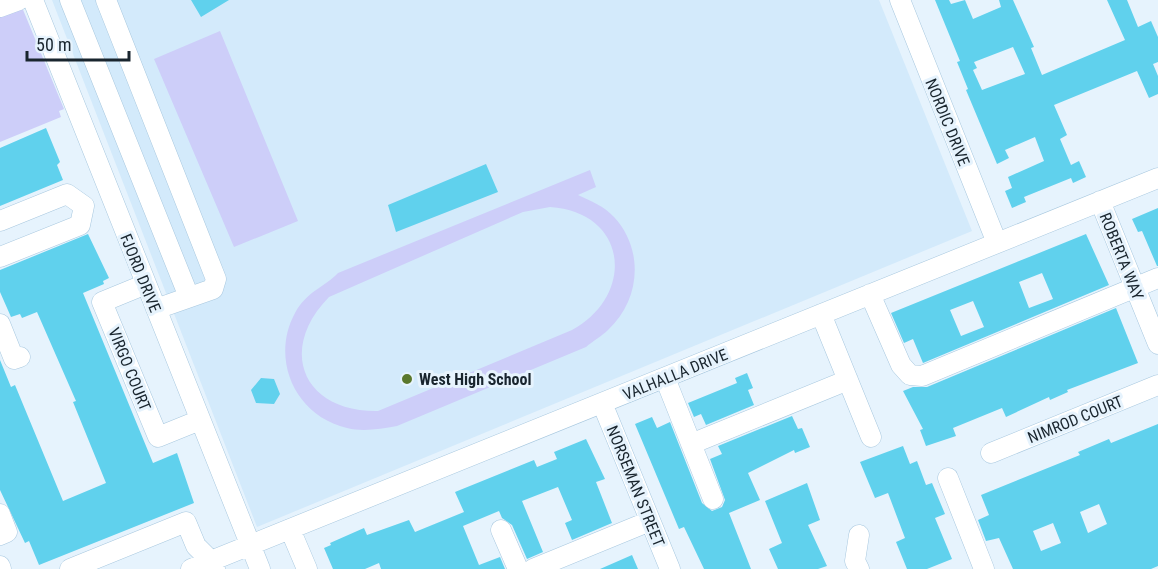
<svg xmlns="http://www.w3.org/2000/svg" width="1158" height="569" font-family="'Roboto Condensed',sans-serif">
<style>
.built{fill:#d3eafb}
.green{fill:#cdcef9;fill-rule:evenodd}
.building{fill:#60d1ed;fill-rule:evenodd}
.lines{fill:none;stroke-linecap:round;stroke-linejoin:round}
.minor-casing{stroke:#a8c8df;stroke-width:21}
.minor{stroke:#fff;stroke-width:20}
.poi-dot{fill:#5a782d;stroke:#e6f3fd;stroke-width:2}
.labels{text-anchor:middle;stroke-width:6;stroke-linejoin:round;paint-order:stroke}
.street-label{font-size:16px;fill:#19252e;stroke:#e6f3fd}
.poi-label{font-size:16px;font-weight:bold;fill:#19252e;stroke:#e6f3fd;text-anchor:start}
</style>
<rect width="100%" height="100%" fill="#e6f3fd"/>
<path class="built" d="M52 0H879L972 231 257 527Z"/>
<path class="green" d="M0 0H19L64 109 59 111 61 117 0 142Z
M220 31 298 221 234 247 154 59Z
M590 170 596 187 578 195C591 201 604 206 614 217 644 249 641 300 608 330 602 336 593 341 586 347L397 426C380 429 363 432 347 428 295 416 270 359 295 313 307 291 325 287 338 273ZM550 207C628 212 636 295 572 330L378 411C303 412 277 350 329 297L523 212Z"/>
<path class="building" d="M191 0H229L201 17Z
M935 0H949L951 4 965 0 973 19 1001 7 999 0H1013L1034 47 1031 48 1042 75 1125 40 1107 0H1127L1138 27 1151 21 1158 37V62L1153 64 1158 76V94L1149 98 1137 71 1054 105 1067 135 1060 139 1071 165 1079 161 1086 177 1073 183 1071 178 1024 197 1026 202 1012 208 1005 191 1012 188 1008 177 1044 161 1035 137 1005 150 1009 158 997 164 966 90 968 89 957 62 960 61ZM1013 47 1025 74 982 90 973 70 977 68 974 62Z
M46 128 60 162 57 165 63 180 0 206V148Z
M486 164 498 192 396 232 388 205Z
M1158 208V266H1157L1142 231 1138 232 1132 219Z
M88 234 109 278 103 281 104 284 83 293 153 463 177 453 194 503 39 565 29 541 25 543 0 490V360L11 387 15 385 63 501 106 483 73 402 76 401 37 312 22 318 20 314 11 317 0 292V270Z
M1086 234 1109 285 923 363 913 339 904 343 891 313ZM1042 273 1053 299 1029 308 1019 282ZM973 301 984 327 961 336 950 310Z
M1116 308 1138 363 1067 390 1068 392 1050 400 1049 397 1006 417 1002 408 953 428 956 436 926 446 920 430 923 429 903 391 913 387H927Z
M747 373 753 388 748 390 754 405 706 425 701 414 694 417 688 403 737 383 735 378Z
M261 378 274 379 280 394 274 404 256 403 251 390Z
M792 416 798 429 802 428 810 447 795 453 794 450 748 473 760 500 729 513 751 569H704L684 527 679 529 635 424 652 417 657 428 670 422 702 503 712 511 722 507 725 500 710 459 722 454 718 446Z
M1158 424V566L1151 569H1013L999 538 986 541 978 520 989 515 981 495 1080 455 1078 452 1109 439 1111 443ZM1099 504 1107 524 1088 533 1080 512ZM1053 523 1061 543 1041 551 1033 531Z
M586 439 605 479 596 482 612 523 572 540 565 523 572 520 558 487 522 501 543 552 527 559 512 525 502 518 499 511 463 526 479 565 500 557 505 569H381L379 563 365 569H333L324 548 331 545 330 543 364 528 367 535 409 520 415 532 464 512 455 492 534 460 537 467 557 459 554 452Z
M903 446 910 464 917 461 926 485 932 483 945 514 935 518 952 559 927 569H907L896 542 905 538 888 493 875 498 860 462Z
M807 483 820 520 808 525 827 566 818 569H778L769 549 782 543 765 501Z
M632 555 638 569H600Z"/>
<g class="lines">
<defs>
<path id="minor" d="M33 0 260 569
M70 0 189 297
M106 0 216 279 213 289 156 309
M900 0 997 243
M0 7 19 0
M1100 201 1158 344
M0 221 67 194 84 206 80 225 0 257
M146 284 102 302 158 437 200 420
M870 294 901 365 910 375 922 376 1158 278
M821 314 871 437
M0 324 14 359 20 357
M665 378 713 499
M602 403 670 569
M691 444 848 380
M991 453 1158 385
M948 478 984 569
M0 514 7 532 0 535
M290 529 307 569
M501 530 518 569
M0 566 1 569
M70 569 186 522 196 546 211 561 215 569
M191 569 1158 178
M533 569 650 521
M859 569 855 561 859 535"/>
</defs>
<use href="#minor" class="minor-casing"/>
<use href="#minor" class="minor"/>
</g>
<circle class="poi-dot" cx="407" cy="379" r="6"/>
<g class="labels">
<g class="street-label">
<text transform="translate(948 122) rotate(68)" y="6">NORDIC DRIVE</text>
<text transform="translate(1122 256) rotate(68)" y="6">ROBERTA WAY</text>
<text transform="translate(141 273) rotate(68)" y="6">FJORD DRIVE</text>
<text transform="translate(130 369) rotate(68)" y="6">VIRGO COURT</text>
<text transform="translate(675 374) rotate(-22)" y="6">VALHALLA DRIVE</text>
<text transform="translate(1075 419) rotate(-22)" y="6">NIMROD COURT</text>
<text transform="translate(636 486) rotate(68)" y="6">NORSEMAN STREET</text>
</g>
<g class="poi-label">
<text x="419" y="385">West High School</text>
</g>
</g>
<path d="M27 51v9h102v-9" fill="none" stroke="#19252e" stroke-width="3"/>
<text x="36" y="51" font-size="18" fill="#19252e" stroke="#e6f3fd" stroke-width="4.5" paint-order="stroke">50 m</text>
</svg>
